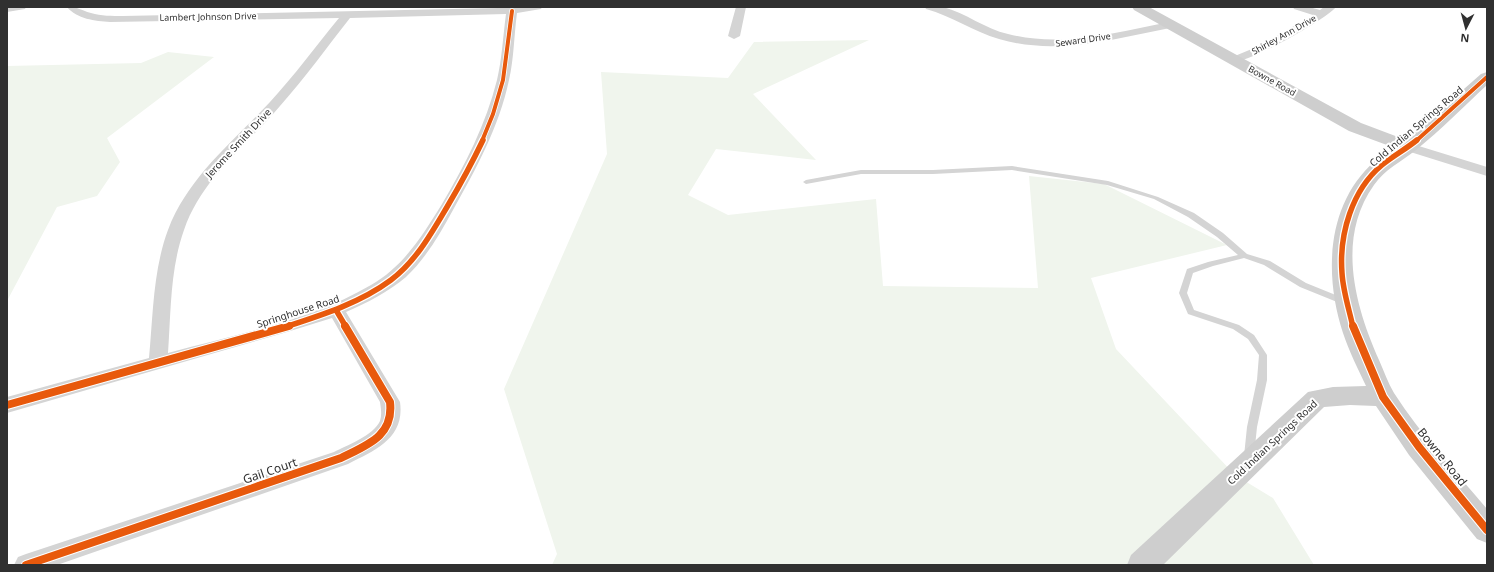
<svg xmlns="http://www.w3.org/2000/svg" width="1494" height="572" font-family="'Noto Sans',sans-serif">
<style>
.green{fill:#f0f5ed}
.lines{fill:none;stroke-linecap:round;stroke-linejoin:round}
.lane{fill:#d4d4d4;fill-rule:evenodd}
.street{fill:#d4d4d4;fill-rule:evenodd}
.secondary{fill:#cecece;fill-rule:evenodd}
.cycleway-far2-casing{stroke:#fff;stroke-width:5.5}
.cycleway-far1-casing{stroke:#fff;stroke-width:8}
.cycleway-casing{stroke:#fff;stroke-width:10}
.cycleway-far2{stroke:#e8590c;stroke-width:4}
.cycleway-far1{stroke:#e8590c;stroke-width:5.5}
.cycleway{stroke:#e8590c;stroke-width:8}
.labels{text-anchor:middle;stroke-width:4;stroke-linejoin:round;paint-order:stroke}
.far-street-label{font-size:9px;fill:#303030;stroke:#fff}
.street-label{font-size:10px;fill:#303030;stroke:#fff}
.near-street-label{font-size:12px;fill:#303030;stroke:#fff}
</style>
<rect width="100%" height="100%" fill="#fff"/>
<path class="green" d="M869 40 753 94 816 160 716 149 688 195 728 215 876 199 883 286 1038 288 1029 176 1104 184 1227 245 1091 278 1116 349 1235 475 1273 498 1314 565H552L557 554 504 389 607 154 601 72 728 78 754 42Z
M168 52 214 57 107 138 120 162 97 196 57 207 7 301V66L141 63Z"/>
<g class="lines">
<path class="lane" d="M1012 166 1108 181 1158 197 1194 213 1223 233 1247 254 1270 261 1306 283 1348 300 1349 302 1348 304H1342L1300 287 1264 265 1244 258 1213 266 1193 273 1187 293 1194 310 1239 325 1254 335 1267 355V380L1257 427 1254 456 1252 459 1249 460 1246 459 1244 456 1247 427 1257 380 1259 355 1248 339 1233 329 1188 314 1179 293 1187 269 1208 262 1238 255 1217 237 1188 217 1154 199 1107 185 1012 170 933 174H861L806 184 803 182 806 180 861 170H933Z"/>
<path class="street" d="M7 7H26L25 9 7 12Z
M67 7C79 7 80 10 91 13 101 16 112 16 123 16L542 7 541 9 517 13C514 35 514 58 509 80 499 127 476 169 453 210 440 234 426 258 406 277 388 292 367 303 346 312L400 402C405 438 376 450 348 464L57 565H14L18 557 26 554 334 452C346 446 374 435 380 421 382 415 381 409 380 402L332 318 287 332 7 413V397L149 358C153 316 153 270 168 230 188 177 233 142 270 102 294 76 316 46 339 18L110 22C95 21 77 19 67 7ZM506 14C503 36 502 59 497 80 486 124 465 165 442 204 422 236 404 266 371 285 312 320 234 335 168 353 171 312 170 269 184 230 202 178 246 146 280 106 305 78 327 47 350 18Z
M736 7H746L740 36 734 39 728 36Z
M925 7C931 7 937 6 943 7 966 13 985 29 1008 34 1062 48 1117 32 1170 22L1175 25 1170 28C1114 39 1056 56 999 39 974 32 952 16 926 9Z
M1293 7H1309L1320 10 1324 7H1336C1327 19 1244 66 1230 62L1228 60 1230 58 1259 46 1313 15 1294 9Z
M1409 143 1487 167V176L1404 150 1402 147 1404 144Z"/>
<path class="secondary" d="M1132 7H1149L1361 123 1406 140 1481 74 1487 72V85C1463 107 1441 130 1416 150 1401 162 1385 169 1374 185 1336 238 1355 306 1379 360 1384 371 1388 383 1394 393 1421 435 1455 471 1487 509V543L1477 539 1409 455 1376 406 1350 405 1324 407 1163 565H1127L1131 555 1308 392 1333 387 1366 386C1358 369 1349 351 1343 333 1324 275 1326 204 1375 161 1381 156 1389 152 1395 148L1349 131 1134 10Z"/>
<defs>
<path id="cycleway-far2" d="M482 141 493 114 503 80 512 11
M1416 141 1487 77"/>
<path id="cycleway-far1" d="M336 310 346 327
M285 327C322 315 360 303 391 280 416 261 431 234 447 207 460 185 472 163 483 140
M1353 327C1349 309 1343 291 1342 273 1339 234 1352 190 1382 165 1393 156 1406 149 1417 140"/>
<path id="cycleway" d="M1353 326 1383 397 1419 447 1487 530
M7 405 289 326
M26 565 341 458C367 445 394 436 390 402L345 326"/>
</defs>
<use href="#cycleway-far2" class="cycleway-far2-casing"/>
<use href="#cycleway-far1" class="cycleway-far1-casing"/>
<use href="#cycleway" class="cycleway-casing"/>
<use href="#cycleway-far2" class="cycleway-far2"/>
<use href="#cycleway-far1" class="cycleway-far1"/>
<use href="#cycleway" class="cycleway"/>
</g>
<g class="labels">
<g class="far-street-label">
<text transform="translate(208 17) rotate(-1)" y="3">Lambert Johnson Drive</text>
<text transform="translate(1284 35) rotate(-29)" y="3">Shirley Ann Drive</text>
<text transform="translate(1083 40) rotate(-8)" y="3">Seward Drive</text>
<text transform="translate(1272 81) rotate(29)" y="3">Bowne Road</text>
</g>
<g class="street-label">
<text transform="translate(1416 126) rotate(-40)" y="4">Cold Indian Springs Road</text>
<text transform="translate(238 143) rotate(-47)" y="4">Jerome Smith Drive</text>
<text transform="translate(298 311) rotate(-18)" y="4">Springhouse Road</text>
<text transform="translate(1272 442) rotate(-43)" y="4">Cold Indian Springs Road</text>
</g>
<g class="near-street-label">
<text transform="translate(1442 457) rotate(51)" y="4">Bowne Road</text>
<text transform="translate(270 471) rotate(-19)" y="4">Gail Court</text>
</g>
</g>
<rect width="1494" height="572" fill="none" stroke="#303030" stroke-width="16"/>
<g transform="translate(1466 28) rotate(186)" stroke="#ffffff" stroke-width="3" paint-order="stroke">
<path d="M0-3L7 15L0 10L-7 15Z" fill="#303030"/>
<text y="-6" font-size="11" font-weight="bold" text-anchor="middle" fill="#303030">N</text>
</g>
</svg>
